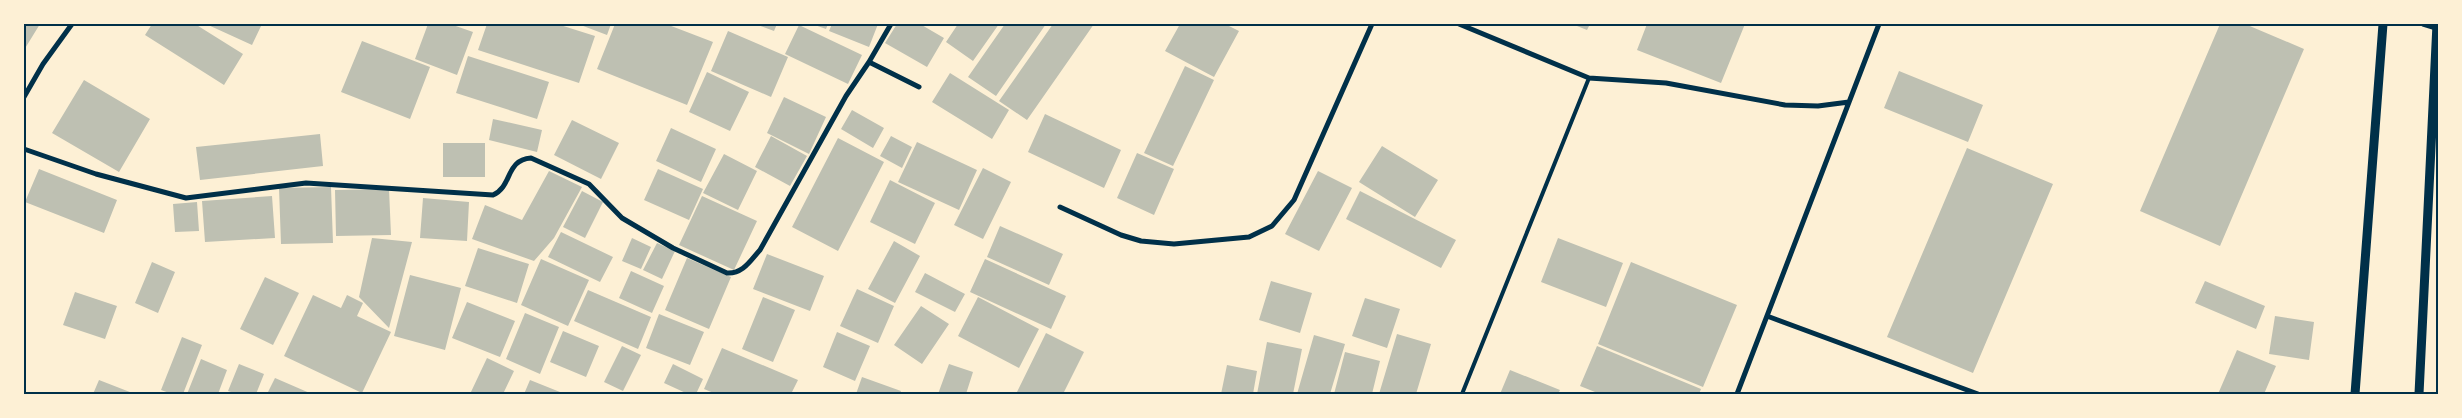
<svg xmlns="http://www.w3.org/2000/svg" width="2462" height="418" font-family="Arial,sans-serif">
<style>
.building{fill:#bec0b2}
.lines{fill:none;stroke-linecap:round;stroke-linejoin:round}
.service{stroke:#003049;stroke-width:4}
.minor{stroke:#003049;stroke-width:5}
.tertiary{stroke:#003049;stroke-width:9}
.neatline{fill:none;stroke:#003049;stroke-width:2}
</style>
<rect width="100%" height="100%" fill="#fdf0d5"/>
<path class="building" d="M24 24H40L24 50Z
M152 24H195L243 54 224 85 145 35Z
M206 24H262L252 45Z
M428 24H450L473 32 457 75 415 59Z
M487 24H557L595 36 579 83 478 50Z
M578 24H611L607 35Z
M615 24H666L713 42 687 105 597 69Z
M755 24H777L774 31Z
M812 24H828L826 29Z
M832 24H878L869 47 829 31Z
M897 24H920L944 38 927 67 885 43Z
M958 24H999L973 61 946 42Z
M1005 24H1046L996 96 968 77Z
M1053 24H1094L1027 120 999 101Z
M1180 24H1225L1239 31 1214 77 1165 51Z
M1572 24H1590L1587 30Z
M1647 24H1745L1721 83 1637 50Z
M2220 24H2245L2304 49 2220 246 2140 211Z
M799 25 862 55 848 84 785 54Z
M728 31 788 57 771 97 711 71Z
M362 41 430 67 410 119 341 92Z
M468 56 549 82 537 119 456 93Z
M1185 66 1214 80 1173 166 1144 153Z
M1899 71 1983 105 1968 142 1884 108Z
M707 72 749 92 730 131 689 112Z
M950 73 1009 110 992 139 932 102Z
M84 80 150 119 119 172 52 133Z
M784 97 826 117 809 154 767 133Z
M852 110 884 128 873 148 841 129Z
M1045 114 1121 150 1104 188 1028 152Z
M493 119 542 130 537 152 489 140Z
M572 120 619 143 601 179 554 155Z
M671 128 716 149 701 182 656 161Z
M320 134 323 166 200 180 196 147Z
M771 136 807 156 790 186 755 167Z
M891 136 912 147 902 168 880 156Z
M838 138 884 162 838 251 792 227Z
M917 142 977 170 959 210 898 182Z
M443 143H485V177H443Z
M1382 146 1438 180 1415 217 1359 182Z
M1967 148 2053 184 1973 373 1887 337Z
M1137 153 1174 169 1154 215 1117 198Z
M724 154 757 171 738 210 703 193Z
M983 168 1011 182 983 239 954 225Z
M39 169 117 200 104 233 25 202Z
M658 169 703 189 689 220 644 200Z
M549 171 582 187 554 238 534 261 472 239 485 205 522 220Z
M1318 171 1352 188 1319 251 1285 234Z
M890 180 935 203 915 244 870 222Z
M331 187 333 243 281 244 279 188Z
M389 189 391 235 336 236 335 190Z
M582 191 603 202 585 238 563 227Z
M1360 191 1456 240 1441 268 1346 219Z
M272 196 275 238 205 242 202 201Z
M702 196 757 221 734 270 679 245Z
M423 198 469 202 467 241 420 238Z
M197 202 199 231 175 232 173 204Z
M1000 226 1063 254 1049 285 987 257Z
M561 232 613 257 600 282 548 257Z
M372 238 412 242 389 328 359 297Z
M632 238 651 247 641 269 622 261Z
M1558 238 1623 263 1606 307 1541 282Z
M894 241 920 256 895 303 868 289Z
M657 243 675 251 662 279 643 270Z
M478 248 529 264 517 303 465 286Z
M767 254 824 276 810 311 753 289Z
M687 258 731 277 709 329 665 310Z
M541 259 589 280 568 326 521 305Z
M985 259 1066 296 1051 329 970 292Z
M152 262 175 272 158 313 135 303Z
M1631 262 1737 305 1703 387 1598 344Z
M631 271 664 286 652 313 619 298Z
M925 273 965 294 955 312 915 292Z
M410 275 461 288 445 350 394 336Z
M265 277 299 293 273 345 240 329Z
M1271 281 1312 293 1300 333 1259 320Z
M2205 281 2265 306 2256 329 2195 303Z
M857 289 894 306 878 343 840 326Z
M588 290 651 317 638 349 574 321Z
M75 292 117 306 105 339 63 325Z
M313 295 341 308 347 295 363 303 357 316 391 332 362 393 284 356Z
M763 297 795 310 773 362 742 349Z
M978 297 1039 329 1019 368 958 336Z
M1365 298 1400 309 1387 348 1352 336Z
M467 302 515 321 500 357 452 338Z
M921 306 949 324 922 364 894 345Z
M525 313 559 327 540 374 506 359Z
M659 314 704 332 690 365 646 348Z
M2275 316 2314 322 2309 360 2269 354Z
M563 331 599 346 586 377 550 362Z
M837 332 870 346 855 381 823 367Z
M1046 333 1084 352 1063 394H1016Z
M1397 334 1431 344 1416 394H1379Z
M1314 335 1345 344 1330 394H1297Z
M182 337 202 345 183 394H172L161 390Z
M1267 342 1302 349 1293 394H1257Z
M622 346 641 355 623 391 604 382Z
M1597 346 1701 389 1699 394H1600L1580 386Z
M722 348 798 380 791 394H716L704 389Z
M2237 350 2276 366 2264 394H2218Z
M1345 352 1380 361 1372 394H1334Z
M487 358 514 371 503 394H470Z
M201 359 227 370 218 394H187Z
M239 364 264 374 256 394H237L228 391Z
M673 364 703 379 696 394H688L664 383Z
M949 364 973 372 966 394H938Z
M1227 365 1257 371 1253 394H1221Z
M1510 370 1560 390 1558 394H1500Z
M862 377 901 391 900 394H856Z
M275 378 312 394H267Z
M99 380 135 394H93Z
M530 380 565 394H524Z"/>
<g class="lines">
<path class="service" d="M1462 394 1589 78"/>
<path class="minor" d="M891 24 869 62 919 87
M1459 24 1589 78 1666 83 1785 105 1818 106 1849 102
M2423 24 2436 28
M24 97 43 64 72 24
M24 149 96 174 186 198 306 183 493 195C513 186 505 160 531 158L589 184 622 218 673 248 727 273C743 274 750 261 760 250L846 96 869 62
M1060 207 1121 235 1141 241 1174 244 1249 237 1272 226 1294 200 1372 24
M1767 316 1978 394
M1737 394 1879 24"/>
<path class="tertiary" d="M2355 394 2383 24
M2419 394 2437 24"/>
</g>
<rect width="2462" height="418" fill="none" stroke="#fdf0d5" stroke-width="50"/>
<rect x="25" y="25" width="2412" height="368" class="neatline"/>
</svg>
